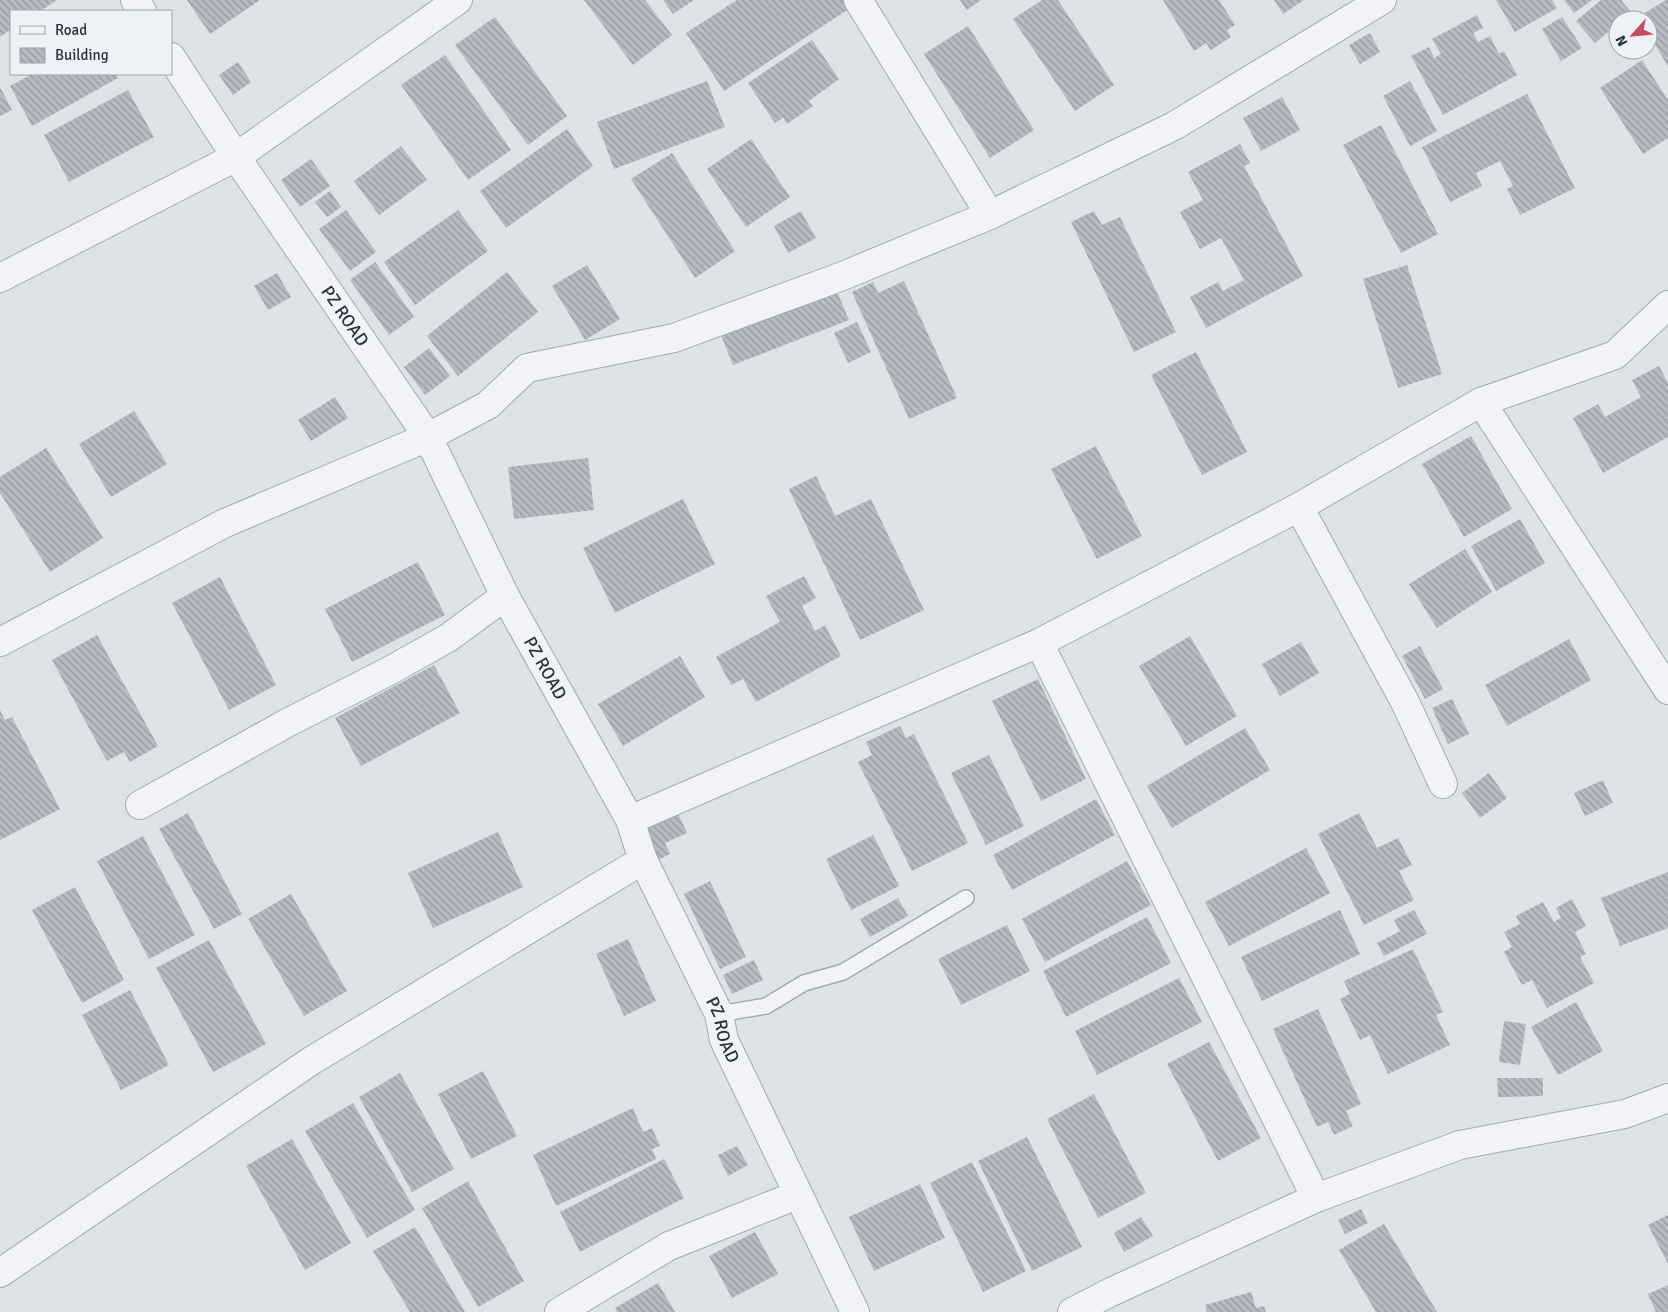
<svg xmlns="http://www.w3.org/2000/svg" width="1668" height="1312" font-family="Signika,sans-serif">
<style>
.building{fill:url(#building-back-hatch)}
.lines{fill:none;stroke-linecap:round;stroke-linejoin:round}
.service-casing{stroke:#a5a9b1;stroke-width:18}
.minor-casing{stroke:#a5a9b1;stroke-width:30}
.service{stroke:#f1f3f6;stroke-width:15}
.minor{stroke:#f1f3f6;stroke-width:28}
.labels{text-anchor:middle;stroke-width:4.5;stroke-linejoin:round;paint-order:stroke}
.street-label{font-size:18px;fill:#29303d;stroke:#eef1f5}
</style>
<defs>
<pattern id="building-back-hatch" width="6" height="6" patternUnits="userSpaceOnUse" patternTransform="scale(1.25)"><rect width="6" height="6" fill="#b7bcc4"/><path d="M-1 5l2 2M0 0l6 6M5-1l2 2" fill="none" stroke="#9599a0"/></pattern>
</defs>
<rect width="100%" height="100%" fill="#dfe2e7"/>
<path class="building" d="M0 0H57L40 11H11V29L0 37Z
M187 0H260L210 34Z
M584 0H645L672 35 633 65Z
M663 0H694L673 14Z
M737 0H852L855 5 724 91 686 33Z
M960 0H981L967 10Z
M1042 0H1058L1114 85 1075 111 1013 19Z
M1163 0H1219L1235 25 1227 30 1231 37 1211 50 1206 43 1194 51Z
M1274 0H1304L1283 14Z
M1496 0H1552L1557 8 1515 32Z
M1564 0H1592L1574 13Z
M1601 0H1621L1631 12 1622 20H1618V24L1595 43 1576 21Z
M1666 0H1668V66L1648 33V20H1640L1638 17Z
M1477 15 1483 28 1473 33 1478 42 1490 36 1499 54 1504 51 1517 75 1443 115 1411 56 1429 47 1434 58 1441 54 1432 39Z
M495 17 567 116 528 145 455 45Z
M1562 17 1582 48 1561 61 1542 29Z
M968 26 1034 130 990 158 924 54Z
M1370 33 1380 52 1360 64 1349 45Z
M812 40 839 79 809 101 813 106 787 124 783 118 775 123 748 83Z
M445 55 511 150 468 180 401 85Z
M1642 60 1668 100V138L1643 154 1600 88Z
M238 62 251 82 233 95 219 75Z
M32 74H116L118 78 32 126 10 86Z
M707 81 725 127 614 169 597 122Z
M1410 81 1437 131 1410 146 1383 96Z
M0 87 12 110 0 116Z
M128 90 154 137 69 182 44 135Z
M1527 94 1575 188 1520 215 1507 189 1513 186 1500 161 1476 173 1482 186 1450 202 1422 147Z
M1282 97 1300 130 1261 151 1243 118Z
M1381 125 1438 234 1401 253 1343 145Z
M567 129 593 166 506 228 480 191Z
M751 139 790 197 746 227 707 169Z
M1240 144 1250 163 1244 166 1303 276 1206 328 1190 297 1218 282 1223 291 1244 280 1221 238 1200 249 1180 212 1203 200 1188 172Z
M401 146 427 180 379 215 354 181Z
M672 153 735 251 695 278 631 179Z
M311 159 330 186 300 207 281 180Z
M330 191 341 207 327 217 315 202Z
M346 210 376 252 350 271 319 229Z
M458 210 488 251 415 305 384 262Z
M801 211 816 238 788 253 774 226Z
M1094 211 1102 225 1120 217 1176 332 1134 352 1071 222Z
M375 262 414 317 389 335 350 280Z
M587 265 620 319 585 340 552 286Z
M1407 265 1442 374 1398 388 1363 279Z
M507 272 538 312 458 376 427 336Z
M277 273 291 297 268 310 254 286Z
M904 281 957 398 909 419 852 292 873 282 878 293Z
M836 289 849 320 733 365 721 335Z
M857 322 871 352 848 363 834 333Z
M429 348 450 376 425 395 404 367Z
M1196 352 1247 452 1202 475 1151 375Z
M1659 366 1668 383V437L1603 473 1573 418 1598 404 1605 417 1641 397 1632 380Z
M335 397 348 418 311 441 298 420Z
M134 411 167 464 111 497 79 444Z
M1471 436 1512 509 1464 537 1422 464Z
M1096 446 1142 536 1097 559 1051 469Z
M46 448 103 538 50 572 0 493V477Z
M588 458 594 510 514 519 508 467Z
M816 476 835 516 871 499 924 610 860 640 789 489Z
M683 499 715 564 615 613 583 548Z
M1520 519 1545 563 1496 591 1471 546Z
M1465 549 1492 592 1437 628 1409 584Z
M418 562 445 615 352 662 325 609Z
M804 576 816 598 802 606 815 631 825 625 841 656 756 702 743 679 731 685 716 657 780 622 766 596Z
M220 577 276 685 229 710 172 603Z
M97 635 158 746 130 762 124 752 107 761 52 660Z
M1190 636 1237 716 1186 746 1139 666Z
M1569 639 1591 680 1507 726 1485 685Z
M1301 642 1319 673 1280 696 1262 664Z
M1420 646 1443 689 1425 699 1402 656Z
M680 656 705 697 623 746 598 704Z
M434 665 460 713 361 766 335 718Z
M1038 679 1086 779 1041 801 992 701Z
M1452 699 1469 734 1448 744 1432 708Z
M0 710 5 720 12 717 60 809 0 840Z
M900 726 906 738 914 734 968 843 912 871 858 762 872 755 866 742Z
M1245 728 1270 770 1172 828 1147 786Z
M989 755 1024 826 986 845 951 773Z
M1489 773 1507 798 1480 818 1462 793Z
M1603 780 1613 803 1585 816 1574 793Z
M1096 799 1115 835 1012 890 993 855Z
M677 811 687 833 665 843 670 854 658 860 643 828Z
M188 813 242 914 214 929 159 829Z
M1359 813 1377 848 1398 838 1412 865 1399 871 1414 900 1364 925 1318 834Z
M498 832 523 887 433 928 408 873Z
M873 835 899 886 851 910 826 859Z
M143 836 195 935 149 959 97 861Z
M1306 848 1330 893 1229 946 1205 902Z
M1127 861 1151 905 1045 962 1022 919Z
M1668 872V928L1620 946 1601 898Z
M710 881 746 957 720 969 684 894Z
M75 887 124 980 82 1003 32 910Z
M291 894 347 991 304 1016 248 919Z
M898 898 908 916 870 937 860 919Z
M1572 899 1586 926 1575 932 1586 954 1580 957 1594 983 1547 1008 1532 980 1522 985 1504 952 1512 947 1504 932 1520 924 1516 916 1543 902 1554 922 1561 918 1556 908Z
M1340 910 1360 954 1262 1001 1241 957Z
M1414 910 1427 934 1384 956 1377 943 1400 931 1394 920Z
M1147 917 1171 963 1066 1017 1043 971Z
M1007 925 1030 971 961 1005 938 959Z
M628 939 656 1001 624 1016 596 954Z
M209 940 266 1044 213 1072 156 968Z
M1413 949 1443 1012 1436 1015 1450 1045 1388 1074 1370 1035 1360 1040 1340 999 1350 994 1344 981Z
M754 960 763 980 732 994 723 975Z
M1179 978 1202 1022 1097 1075 1075 1031Z
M130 990 169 1065 121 1090 82 1015Z
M1576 1002 1603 1051 1558 1075 1531 1027Z
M1318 1009 1361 1104 1346 1111 1353 1126 1334 1135 1328 1122 1317 1127 1273 1029Z
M1504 1021 1526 1024 1520 1065 1499 1062Z
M1209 1042 1261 1138 1218 1161 1167 1064Z
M483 1071 517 1136 471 1159 438 1094Z
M400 1073 454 1169 412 1192 359 1097Z
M1497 1078H1543V1096L1498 1097Z
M1094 1094 1146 1193 1098 1218 1047 1119Z
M353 1103 415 1210 367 1238 305 1131Z
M633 1108 643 1132 652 1128 660 1146 652 1149 656 1159 556 1206 533 1155Z
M1027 1137 1082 1247 1032 1271 978 1161Z
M292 1139 351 1243 305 1270 246 1166Z
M737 1146 748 1165 728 1176 718 1155Z
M664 1159 684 1198 580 1252 560 1212Z
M972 1162 1026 1271 983 1292 930 1183Z
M468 1181 524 1281 478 1307 422 1208Z
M920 1184 945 1238 874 1271 849 1217Z
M1361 1209 1368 1223 1345 1234 1338 1220Z
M1668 1215V1264L1648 1225Z
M1141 1217 1153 1236 1124 1252 1114 1233Z
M1384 1224 1437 1312H1376L1339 1250Z
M415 1227 465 1312H410L373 1251Z
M755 1232 778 1274 732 1298 709 1256Z
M658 1283 675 1312H617L615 1308Z
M1668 1285V1312H1656L1648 1294Z
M1251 1292 1256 1308 1264 1306 1266 1312H1207L1205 1305Z"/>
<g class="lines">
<defs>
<path id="service" d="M719 1014 766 1006 804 983 843 972 966 898"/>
<g id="minor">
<path d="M135 0 142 11"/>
<path d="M858 0 990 215"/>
<path id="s1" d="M171 57 236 157 428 437 505 596 630 820 643 860 719 1014 724 1040 855 1312"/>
<path d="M0 278 236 157 458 0"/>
<path d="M1481 402 1668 690"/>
<path d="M1299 507 1405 702 1443 784"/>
<path d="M0 642 225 523 428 437 488 405 527 368 674 338 840 277 990 215 1174 126 1382 0"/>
<path d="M1039 643 1316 1198"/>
<path d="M140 805 287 723 389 671 448 638 505 596"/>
<path d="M630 820 1039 643 1299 507 1481 402 1615 355 1668 305"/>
<path d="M0 1273 311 1061 643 860"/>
<path d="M559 1312 669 1246 797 1195"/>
<path d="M1072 1312 1111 1292 1316 1198 1460 1145 1625 1114 1668 1098"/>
</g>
</defs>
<use href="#service" class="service-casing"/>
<use href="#minor" class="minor-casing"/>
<use href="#service" class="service"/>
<use href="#minor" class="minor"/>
</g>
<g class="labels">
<g class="street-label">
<text dy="6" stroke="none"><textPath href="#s1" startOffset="312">PZ ROAD</textPath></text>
<text dy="6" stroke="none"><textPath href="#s1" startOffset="718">PZ ROAD</textPath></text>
<text dy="6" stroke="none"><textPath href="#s1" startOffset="1122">PZ ROAD</textPath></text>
</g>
</g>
<rect x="10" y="10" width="162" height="65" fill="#eef1f5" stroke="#9fa4ab"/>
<rect x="20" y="26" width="25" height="8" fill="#f1f3f6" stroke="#9fa4ab"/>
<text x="55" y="35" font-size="15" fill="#29303d">Road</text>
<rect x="20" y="48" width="25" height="15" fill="url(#building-back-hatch)" stroke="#9fa4ab"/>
<text x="55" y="60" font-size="15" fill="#29303d">Building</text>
<g transform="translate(1633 35) rotate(243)"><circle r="24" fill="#eef1f5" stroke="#9fa4ab"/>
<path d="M0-4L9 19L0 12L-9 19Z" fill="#c54b5f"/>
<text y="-8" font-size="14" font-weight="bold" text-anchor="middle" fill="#29303d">N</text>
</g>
</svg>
